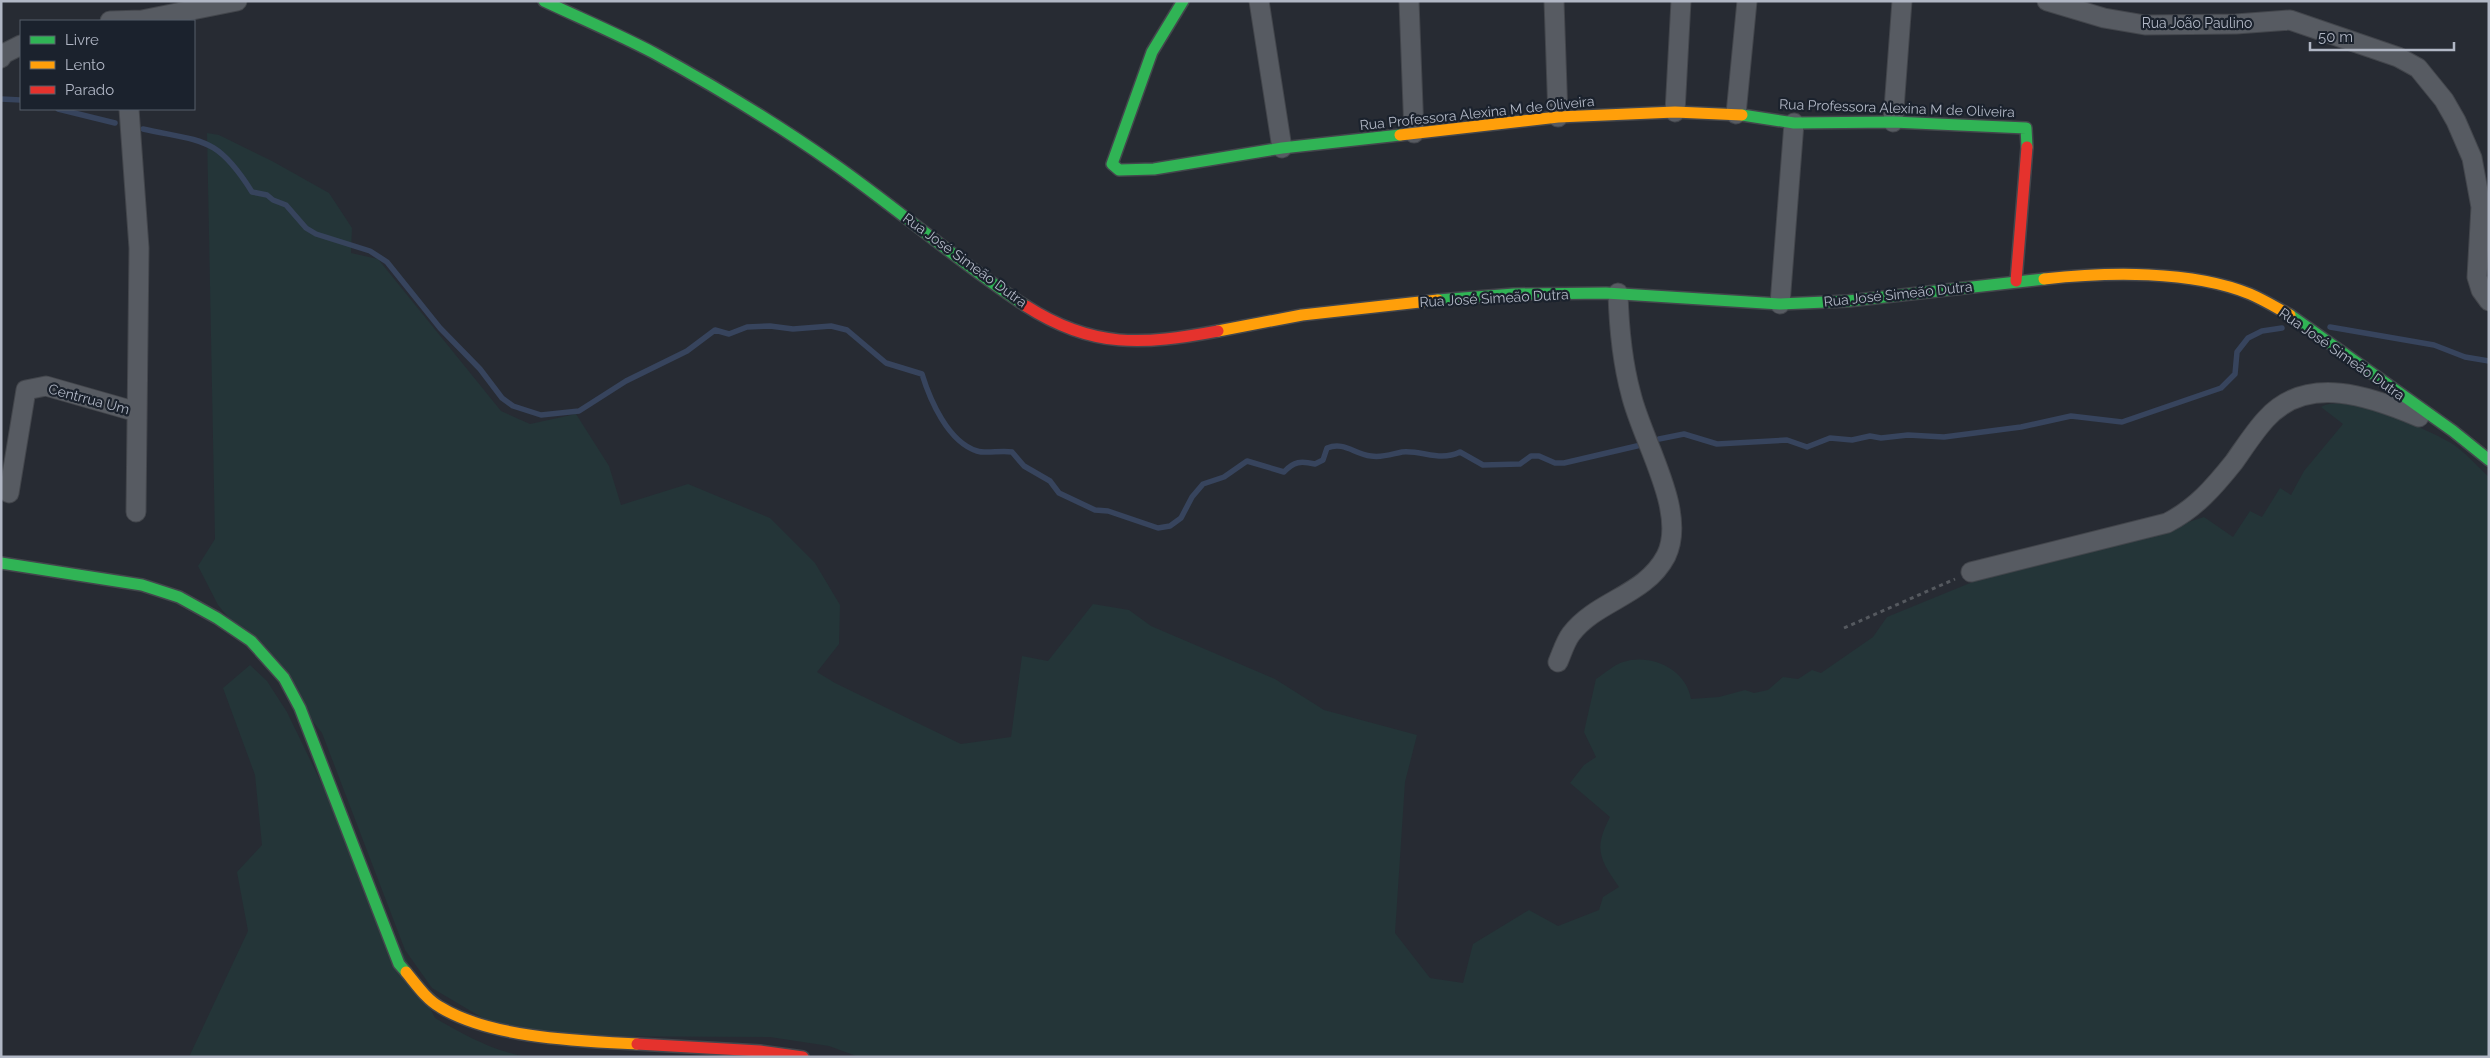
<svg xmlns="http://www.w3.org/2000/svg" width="2490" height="1058" font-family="Raleway,sans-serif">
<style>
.green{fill:#243538}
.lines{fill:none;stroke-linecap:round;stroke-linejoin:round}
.stream{stroke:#37445d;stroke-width:5.5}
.street-casing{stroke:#43464c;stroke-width:21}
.fast-casing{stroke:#43464c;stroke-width:14}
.slow-casing{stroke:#43464c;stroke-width:14}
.jam-casing{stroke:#43464c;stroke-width:14}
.path{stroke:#55595f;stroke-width:3;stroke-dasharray:4 4;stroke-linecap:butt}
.street{stroke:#575b62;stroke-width:19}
.fast{stroke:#30b455;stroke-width:11}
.slow{stroke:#ff9f0a;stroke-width:11}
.jam{stroke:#e5322d;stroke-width:11}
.labels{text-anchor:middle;stroke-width:4.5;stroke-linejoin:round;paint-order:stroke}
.street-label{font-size:14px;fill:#b1b7c5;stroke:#1b222d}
</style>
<rect width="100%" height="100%" fill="#272b33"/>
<path class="green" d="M207 133 219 135 272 161 329 193 352 228 351 253 378 259 501 411 530 424 576 414 609 466 621 505 688 484 770 518 815 563 840 605 839 644 817 672 835 683 961 744 1011 737 1022 656 1048 661 1093 604 1129 610 1151 626 1275 679 1324 710 1417 735 1405 782 1395 933 1430 978 1463 983 1473 944 1529 910 1558 926 1599 910 1603 897 1619 887C1600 859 1593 850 1610 817L1570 783 1584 765 1596 757 1584 732 1596 679C1605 673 1614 665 1623 662 1651 653 1686 669 1691 699L1719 697 1745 690 1754 693 1768 690 1783 677 1798 679 1812 670 1821 673 1873 637 1887 617 1975 581 2164 530 2204 517 2233 537 2250 511 2262 517 2280 488 2291 495 2304 471 2343 424 2321 407C2343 392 2428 429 2451 443 2465 452 2477 466 2489 477V1057H859L829 1046 770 1037 551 1036 491 1023 432 988 405 950 322 733 218 605 198 566 215 539Z
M250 665 267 681 287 712 435 1018C464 1035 493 1051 527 1057H189L248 931 237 872 262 845 255 775 223 688Z"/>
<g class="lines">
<path class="stream" d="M1 99 21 100
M58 109 115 123
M143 129C203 142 217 136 252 192L267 195 273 200 286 205 306 228 316 234 370 251 387 262 440 328 480 369 502 398 513 406 541 415 579 411 626 381 687 351 715 330 729 334 747 327 770 326 793 329 831 326 847 330 886 363 922 374C930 400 948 442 977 451 986 454 1001 450 1012 452L1024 466 1050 481 1059 493 1095 510 1108 511 1158 528 1170 526 1181 518 1192 497 1203 484 1224 477 1247 461 1284 472C1294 461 1301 461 1315 464L1323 460 1327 448C1344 441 1354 454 1371 456 1382 458 1392 454 1402 452 1423 450 1439 462 1460 452L1483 465 1520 464 1531 456H1539L1555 463H1564L1641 445
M2330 327 2434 345 2465 357 2489 361
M1659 439 1684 434 1717 444 1787 440 1807 447 1830 438 1852 440 1870 436 1881 438 1908 435 1944 437 2021 427 2071 416 2122 422 2221 388 2235 374 2237 352 2248 338 2262 331 2282 328"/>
<defs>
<path id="street" d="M1259 1 1282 148
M1409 1 1414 133
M1554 1 1558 117
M2047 1 2104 18 2145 25 2236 24 2290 20 2398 57 2418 68 2444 100 2456 121 2472 158 2481 207 2477 277 2481 290 2489 301
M110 21 142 20 237 1
M1 58 3 54 21 45
M129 109 139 248 136 512
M1675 112 1681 1
M1736 114 1747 1
M1893 122 1902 1
M1780 304 1794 123
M9 493 26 390 46 386 137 412
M1971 572 2167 523C2196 508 2214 487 2234 462 2244 448 2254 432 2266 419 2307 373 2372 397 2419 417
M1558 662C1562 653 1565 642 1571 634 1597 600 1645 596 1666 556 1688 512 1642 441 1631 394 1622 361 1619 328 1618 293"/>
<path id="fast" d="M544 1C580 18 618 34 654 53 714 86 774 122 831 162 897 208 958 262 1026 306
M1183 1 1152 52 1112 164 1119 170 1154 169 1282 148 1400 135
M1742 115 1794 123 1893 122 2026 128 2027 147
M1438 300 1514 294 1606 293 1780 304 1848 301 2044 279
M2290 315 2453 431 2489 460
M1 563 142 585 179 597 217 618 251 641 284 678 300 708 399 964 406 972"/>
<path id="slow" d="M1400 135 1558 117 1675 112 1742 115
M2044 279C2107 272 2191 270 2250 294 2264 300 2277 308 2290 315
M1218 331 1302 315 1438 300
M406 972C416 984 426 999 440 1007 490 1038 579 1041 637 1044"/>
<path id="jam" d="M2016 281 2027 147
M1026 306C1093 349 1143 345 1218 331
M637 1044 760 1051 803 1057"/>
</defs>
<use href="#street" class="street-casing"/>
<use href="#fast" class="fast-casing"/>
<use href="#slow" class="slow-casing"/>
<use href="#jam" class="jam-casing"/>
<path class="path" d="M1844 628 1955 579"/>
<use href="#street" class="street"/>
<use href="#fast" class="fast"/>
<use href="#slow" class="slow"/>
<use href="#jam" class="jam"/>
</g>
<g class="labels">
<g class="street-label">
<text x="2197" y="28">Rua João Paulino</text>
<text transform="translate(1897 108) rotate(2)" y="5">Rua Professora Alexina M de Oliveira</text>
<text transform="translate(1477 113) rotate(-6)" y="5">Rua Professora Alexina M de Oliveira</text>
<text transform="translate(965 260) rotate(36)" y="5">Rua José Simeão Dutra</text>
<text transform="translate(1898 294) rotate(-6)" y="5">Rua José Simeão Dutra</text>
<text transform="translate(1494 298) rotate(-3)" y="5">Rua José Simeão Dutra</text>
<text transform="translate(2342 354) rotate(35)" y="5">Rua José Simeão Dutra</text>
<text transform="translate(89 399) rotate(15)" y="5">Centrrua Um</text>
</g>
</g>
<rect width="2490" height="1058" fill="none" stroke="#b1b7c5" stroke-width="5"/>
<rect x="20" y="20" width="175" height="90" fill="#1b222d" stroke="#575e6a"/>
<rect x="30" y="36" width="25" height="8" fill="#30b455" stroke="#575e6a"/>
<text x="65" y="45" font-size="15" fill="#b1b7c5">Livre</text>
<rect x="30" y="61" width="25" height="8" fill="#ff9f0a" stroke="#575e6a"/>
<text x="65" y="70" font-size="15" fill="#b1b7c5">Lento</text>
<rect x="30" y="86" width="25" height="8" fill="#e5322d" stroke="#575e6a"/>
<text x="65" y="95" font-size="15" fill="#b1b7c5">Parado</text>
<path d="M2310 42v8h144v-8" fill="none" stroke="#b1b7c5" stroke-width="2.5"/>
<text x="2318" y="42" font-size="15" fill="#b1b7c5" stroke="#1b222d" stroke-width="4" paint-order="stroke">50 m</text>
</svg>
